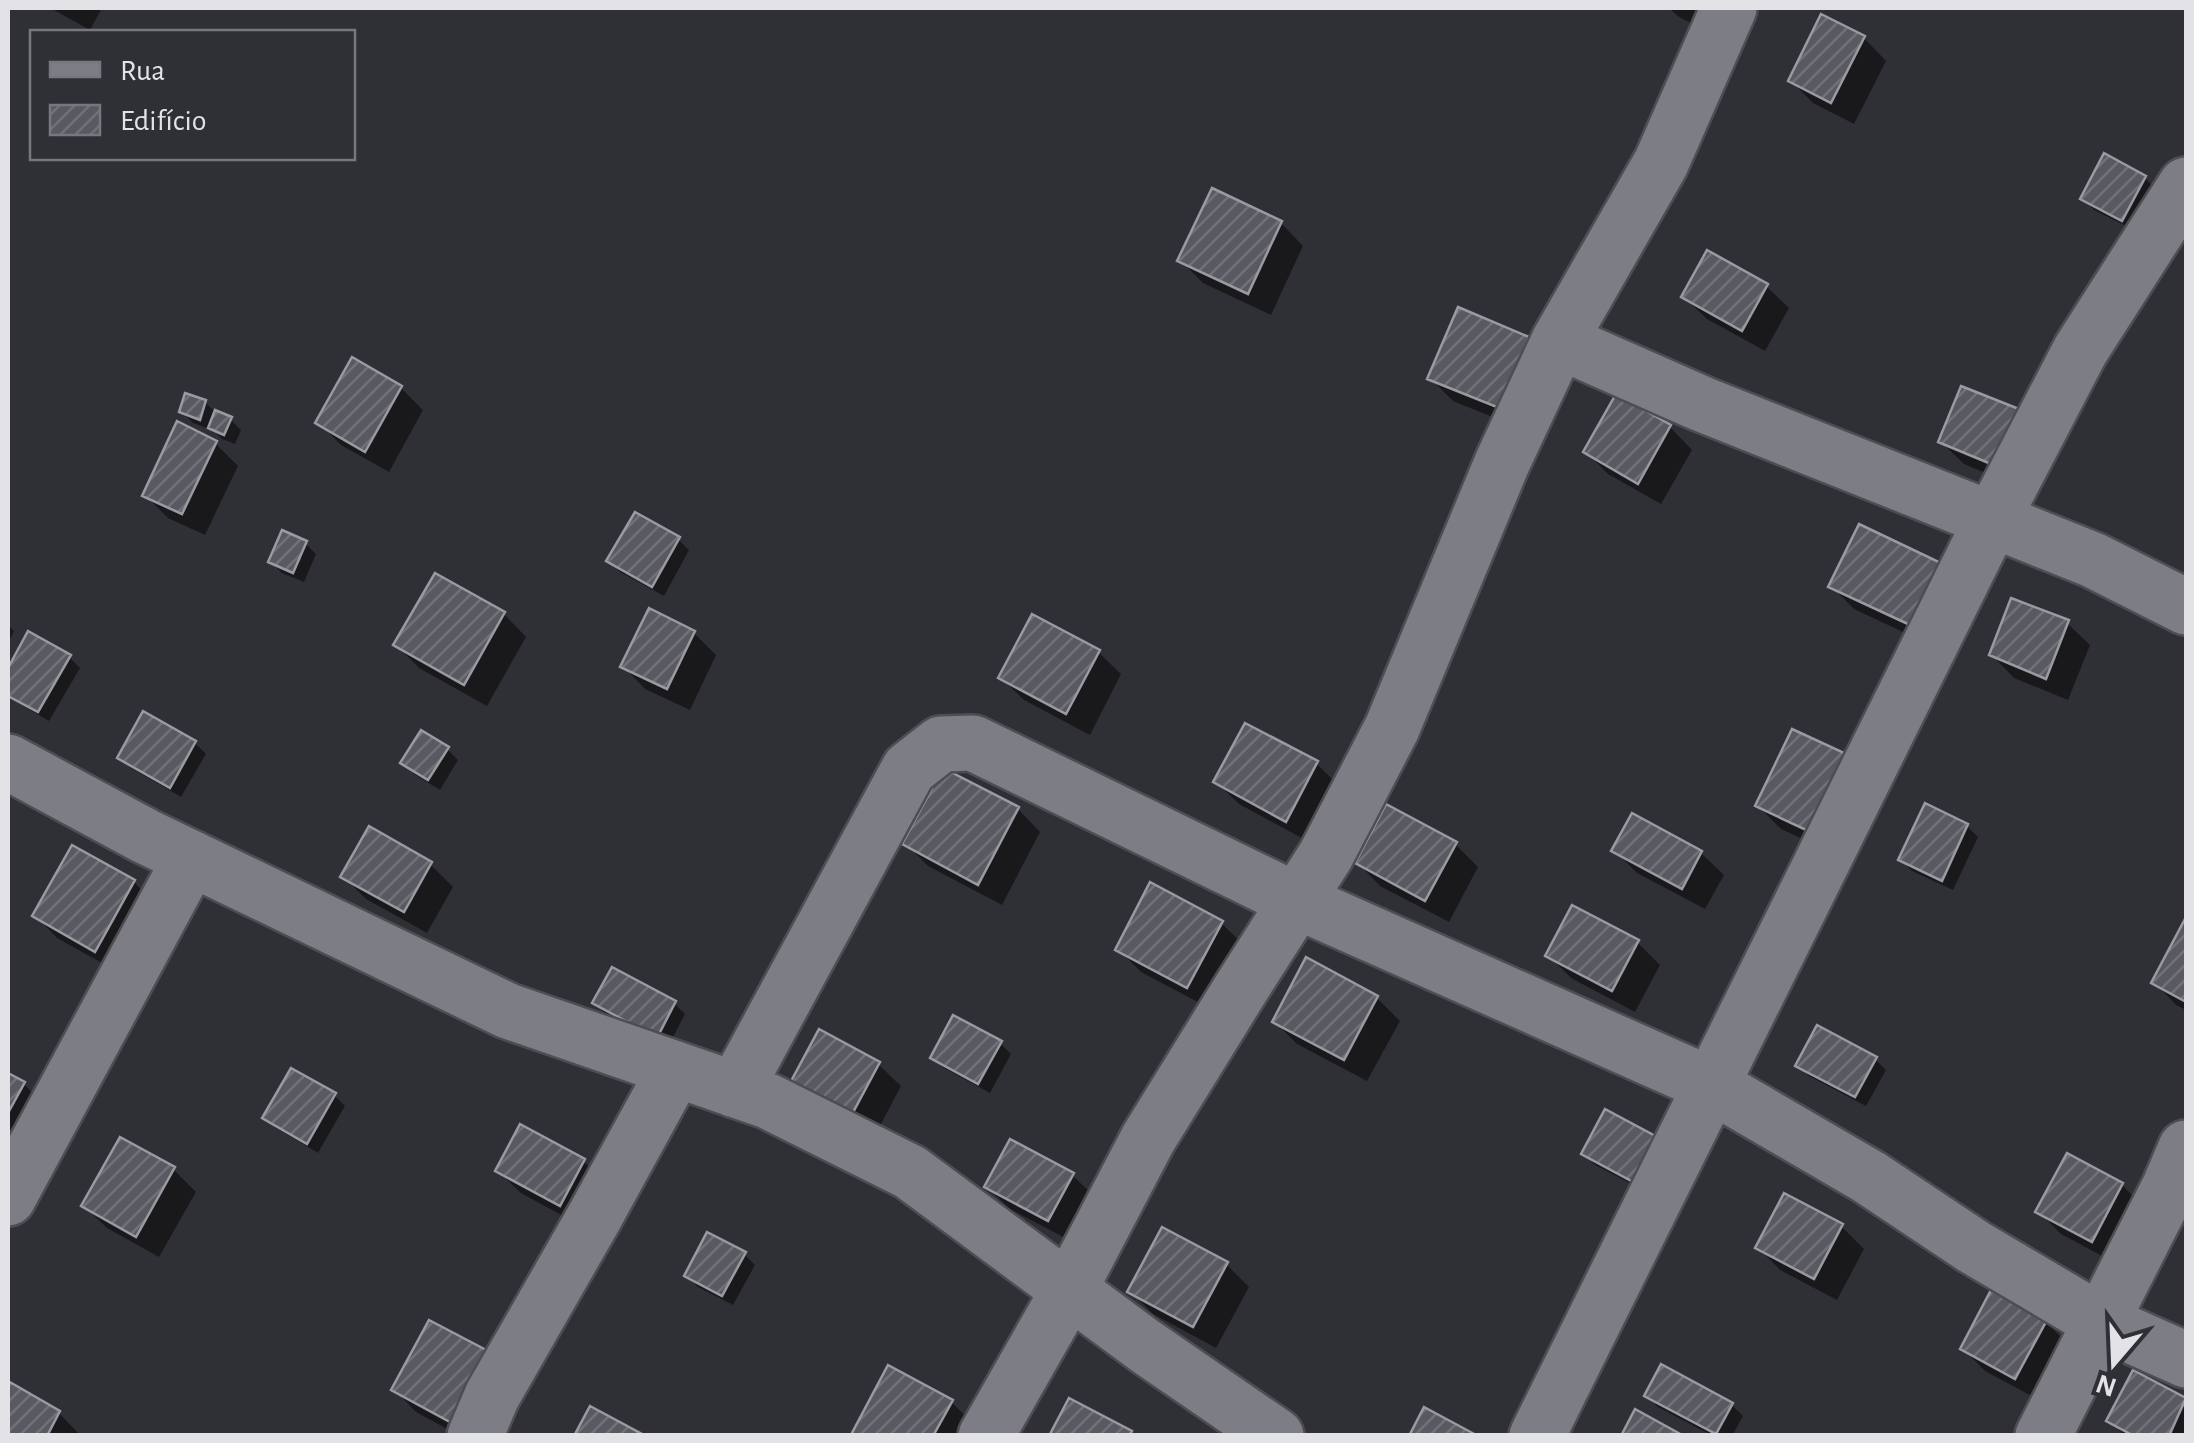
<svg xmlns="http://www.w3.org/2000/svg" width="2194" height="1443" font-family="'Alegreya Sans',sans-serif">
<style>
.shadow{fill:#0007}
.building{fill:url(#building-hatch);stroke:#9a9aa2;stroke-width:2.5}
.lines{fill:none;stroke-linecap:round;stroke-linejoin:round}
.minor-casing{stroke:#4d4d52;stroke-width:60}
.minor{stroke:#7d7e85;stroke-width:55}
</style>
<defs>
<pattern id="building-hatch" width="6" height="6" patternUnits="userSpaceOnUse" patternTransform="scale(2.5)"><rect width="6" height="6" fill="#595a61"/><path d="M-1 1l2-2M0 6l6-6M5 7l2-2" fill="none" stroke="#717178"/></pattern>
</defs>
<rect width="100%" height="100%" fill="#2f3036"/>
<path class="shadow" d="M50 8H102L90 30Z
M1669 8H1741L1724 40 1679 17Z
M1864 38 1886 61 1854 124 1813 103 1791 81Z
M2145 178 2156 189 2134 230 2094 210 2083 199Z
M1281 223 1303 246 1271 315 1203 283 1180 260Z
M1766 286 1789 308 1765 351 1707 319 1684 297Z
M1528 339 1551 362 1522 429 1453 401 1430 378Z
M401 388 423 410 389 472 341 445 318 422Z
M1963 389 2019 487 1964 464 1941 442Z
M205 402 217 414 230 419 241 430 235 444 222 439 213 430 193 423 182 412Z
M1670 427 1692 450 1661 504 1608 474 1586 452Z
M215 443 238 466 205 535 168 518 145 495Z
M1860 528 1933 646 1854 609 1831 586Z
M678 539 689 550 664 596 620 572 609 561Z
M305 543 316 554 304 582 282 573 271 562Z
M504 614 526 637 487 706 419 668 396 645Z
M2067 623 2090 645 2068 700 2014 678 1992 655Z
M8 625 14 631 8 643Z
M694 633 716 655 690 710 645 689 623 666Z
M29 635 69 657 80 668 49 721 8 697V673Z
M1098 652 1121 674 1090 735 1024 700 1001 678Z
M195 743 206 754 181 797 131 768 120 757Z
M447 749 458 760 440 790 414 774 403 763Z
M1852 760 1840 856 1781 829 1758 806Z
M1317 764 1339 786 1309 842 1239 804 1216 782Z
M1018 809 1040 832 1002 905 928 866 905 843Z
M1967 826 1978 837 1953 890 1912 871 1901 860Z
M1455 844 1478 867 1449 922 1380 886 1358 863Z
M1614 850 1701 853 1724 875 1705 909 1637 873Z
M430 864 453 887 427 933 366 899 344 877Z
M134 882 156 905 118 972 57 938 35 915Z
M2186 922V1010L2176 1005 2154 982Z
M1221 923 1244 945 1211 1009 1141 972 1118 949Z
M1637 942 1660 965 1635 1012 1571 978 1548 955Z
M1307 960 1377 998 1400 1021 1367 1081 1297 1044 1275 1022Z
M595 1003H674L685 1014 668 1047 606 1014Z
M1000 1043 1011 1054 990 1093 944 1068 933 1057Z
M1875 1059 1886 1070 1866 1106 1809 1076 1798 1065Z
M878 1064 901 1086 873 1139 815 1107Z
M8 1075 24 1084 46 1107 8 1175Z
M334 1095 345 1106 318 1153 276 1128 265 1117Z
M1660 1141 1649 1193 1595 1165 1584 1154Z
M583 1161 606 1184 583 1227 521 1193 498 1171Z
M173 1169 196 1192 159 1257 107 1228 84 1206Z
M1072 1175 1095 1197 1071 1241 1010 1209 987 1187Z
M2122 1185 2144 1207 2115 1263 2061 1234 2038 1211Z
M1841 1226 1864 1249 1837 1300 1780 1270 1758 1247Z
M744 1254 755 1265 733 1305 698 1287 687 1276Z
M1226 1264 1249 1287 1216 1348 1153 1314 1130 1291Z
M2046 1322 2068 1344 2039 1400 1985 1371 1963 1349Z
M486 1353 460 1436 416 1412 394 1389Z
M2134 1374 2186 1401V1436H2125L2109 1420Z
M8 1383 59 1413 81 1436H8Z
M1647 1396 1732 1405 1743 1416 1732 1436H1713L1658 1407Z
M951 1402 974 1424 968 1436H858Z"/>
<path class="building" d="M1821 14 1865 36 1831 103 1788 81Z
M2104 153 2146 176 2122 221 2080 199Z
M1212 188 1282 221 1248 294 1177 261Z
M1707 250 1768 284 1742 331 1681 297Z
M1458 307 1529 337 1499 408 1427 379Z
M352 357 402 386 365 452 315 423Z
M1961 386 2019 409 1996 466 1938 442Z
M185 393 206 400 200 420 179 412Z
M1616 394 1671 425 1638 484 1583 452Z
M215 410 232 417 224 435 208 428Z
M177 421 217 441 182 514 142 496Z
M635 512 680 537 652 587 606 561Z
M1859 524 1941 563 1910 625 1828 587Z
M282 530 307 541 293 573 268 562Z
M435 573 505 612 464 685 393 645Z
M2011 598 2069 620 2046 679 1989 655Z
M649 608 695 631 667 689 620 667Z
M1032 614 1100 650 1066 714 998 678Z
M28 631 71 655 38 712 8 696V668Z
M143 711 196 741 170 788 117 758Z
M1245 723 1318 761 1286 822 1213 782Z
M1792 729 1853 757 1817 835 1755 806Z
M421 730 449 747 428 780 400 763Z
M943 768 1019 807 978 885 902 844Z
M1925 803 1968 824 1942 881 1898 860Z
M1386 804 1457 842 1425 901 1355 863Z
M1632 813 1702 851 1682 889 1611 851Z
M369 826 432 862 404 912 340 877Z
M72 845 135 880 95 952 32 916Z
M1150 882 1223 921 1187 988 1115 950Z
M1572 905 1639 940 1612 991 1545 956Z
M2186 917V1002L2151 983Z
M1306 957 1378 996 1344 1060 1272 1022Z
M612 967 676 1001 657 1038 592 1003Z
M953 1015 1002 1041 978 1084 930 1058Z
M1817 1025 1877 1057 1855 1097 1795 1066Z
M819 1029 880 1062 850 1118 789 1085Z
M291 1068 336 1093 307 1144 262 1118Z
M8 1073 25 1082 8 1113Z
M1605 1109 1661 1139 1637 1184 1581 1154Z
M520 1124 585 1159 560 1206 495 1171Z
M120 1137 175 1167 136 1237 81 1206Z
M1010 1139 1074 1173 1048 1221 984 1187Z
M2067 1153 2123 1183 2092 1242 2035 1212Z
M1784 1193 1843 1224 1814 1279 1755 1248Z
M1162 1227 1228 1262 1193 1327 1127 1292Z
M707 1232 746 1252 722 1296 684 1276Z
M1991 1290 2047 1320 2015 1379 1960 1349Z
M429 1320 488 1351 450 1422 391 1390Z
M1661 1364 1733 1403 1716 1434 1644 1396Z
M888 1365 953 1400 933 1436H856L852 1433Z
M2133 1370 2186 1398 2169 1436H2134L2106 1421Z
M8 1381 60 1411 47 1436H8Z
M1069 1398 1132 1431 1129 1436H1049Z
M590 1406 642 1434V1436H574Z
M1424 1407 1478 1436H1409Z
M1635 1409 1684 1436H1621Z"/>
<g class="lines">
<defs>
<path id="minor" d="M1559 341 1702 404 2093 560 2186 607
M8 762 145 836 508 1011 768 1101 910 1172 1145 1346 1276 1436
M735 1090 909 769 941 744 973 743 1297 901 1711 1085 1869 1177 1974 1247 2101 1322 2186 1360
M8 1198 191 858
M475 1436 492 1396 595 1216 675 1070
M986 1436 1069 1290 1148 1139 1240 990 1326 855 1392 728 1502 463 1559 341 1661 163 1729 8
M1537 1436 1992 520 2080 351 2186 185
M2043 1436 2169 1188 2186 1148"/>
</defs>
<use href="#minor" class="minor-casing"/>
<use href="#minor" class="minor"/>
</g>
<rect width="2194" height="1443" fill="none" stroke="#e2e2e7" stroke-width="20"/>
<rect x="30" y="30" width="325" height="130" fill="#2f3036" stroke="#77777d" stroke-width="2.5"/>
<rect x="50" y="62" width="50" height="15" fill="#7d7e85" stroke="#77777d" stroke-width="2.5"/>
<text x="120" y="80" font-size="30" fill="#e2e2e7">Rua</text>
<rect x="50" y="105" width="50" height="30" fill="url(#building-hatch)" stroke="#77777d" stroke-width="2.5"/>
<text x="120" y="130" font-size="30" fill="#e2e2e7">Edifício</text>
<g transform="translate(2114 1363) rotate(199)" stroke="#2f3036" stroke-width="8" paint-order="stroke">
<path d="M0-8L18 38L0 25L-18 38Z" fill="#e2e2e7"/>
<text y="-15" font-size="28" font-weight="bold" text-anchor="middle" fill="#e2e2e7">N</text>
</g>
</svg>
